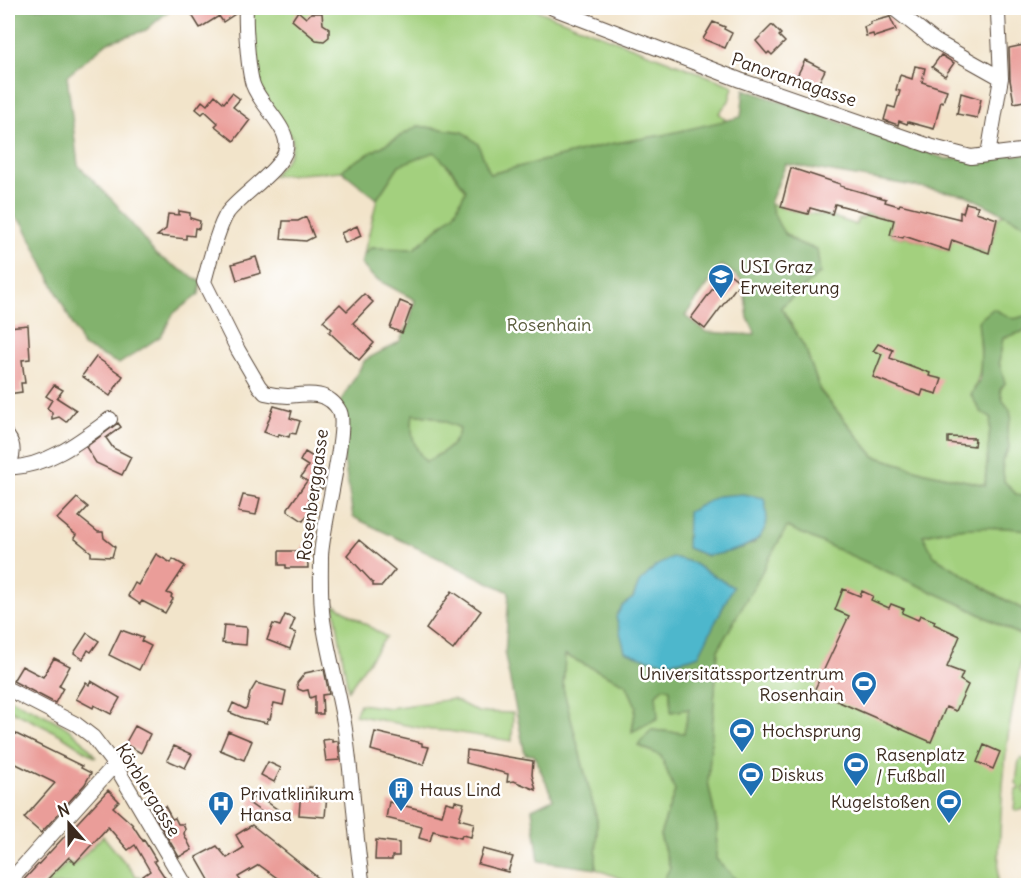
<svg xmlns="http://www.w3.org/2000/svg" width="1036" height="893" font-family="Delius,sans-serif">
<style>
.green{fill:#a3d07e;stroke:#6f7d4e;stroke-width:1.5}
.forest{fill:#82b26d;stroke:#5e6e46;stroke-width:1.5;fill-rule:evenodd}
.water{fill:#4eb7cc;stroke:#447075;stroke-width:1.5}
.building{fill:#ea9d99}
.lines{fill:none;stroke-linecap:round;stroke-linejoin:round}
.minor-casing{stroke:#564638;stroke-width:16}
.minor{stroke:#fff;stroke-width:14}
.labels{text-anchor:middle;stroke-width:5;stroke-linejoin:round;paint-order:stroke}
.street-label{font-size:18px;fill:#3b2a1e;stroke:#fff}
.poi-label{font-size:18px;fill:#3b2a1e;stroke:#fff;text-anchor:start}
.park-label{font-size:18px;fill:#5a5c3b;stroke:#fff}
</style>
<rect width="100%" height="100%" fill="#fff"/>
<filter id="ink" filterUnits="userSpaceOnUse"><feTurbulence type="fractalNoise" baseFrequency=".0167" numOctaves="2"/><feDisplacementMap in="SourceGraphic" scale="12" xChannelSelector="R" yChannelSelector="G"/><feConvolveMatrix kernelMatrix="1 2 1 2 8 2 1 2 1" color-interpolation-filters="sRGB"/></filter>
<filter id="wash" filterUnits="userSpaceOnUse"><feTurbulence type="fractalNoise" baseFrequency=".008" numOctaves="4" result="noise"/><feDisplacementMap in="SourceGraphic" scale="24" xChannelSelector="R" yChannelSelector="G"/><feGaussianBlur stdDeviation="1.35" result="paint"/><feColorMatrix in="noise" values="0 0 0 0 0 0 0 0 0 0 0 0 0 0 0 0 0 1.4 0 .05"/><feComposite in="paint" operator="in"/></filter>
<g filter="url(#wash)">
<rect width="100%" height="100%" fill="#f2e4ca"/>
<path class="green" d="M246 8H531L731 85 733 87 729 101 719 113 727 121 663 135 610 144 490 174 478 145 463 132 418 126 347 166 342 171 272 176C282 164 295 155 292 138L257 83Z
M434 151 451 170 466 190 454 214 414 249 371 248 364 254 377 199 399 165Z
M770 203C794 214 808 212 832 217 840 219 848 222 856 225L858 218H863L866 214 892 219 890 235 903 238 904 236 949 251 952 239 970 245V248L989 253 997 219 1004 214 1028 226V323L979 328C981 354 984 372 971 395L991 417 985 485 925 472 874 456 820 390 806 350 781 307 820 273 801 245 779 229Z
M1028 330V499L1016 494 1004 481 1002 461 1009 448 1007 430 1011 418 1010 410 1003 401 1000 389 1005 383 999 362 1003 338Z
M412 414 434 417 460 427C456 448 443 452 425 462 412 445 411 435 412 414Z
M787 526 962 605 1025 638C1019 673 1012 708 1007 743 1002 790 999 838 998 885H742L716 859 717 827 708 782 718 650Z
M993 526 1028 530 1027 611 996 595 934 556 922 535 955 529Z
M334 604 386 637 348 690Z
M565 655 626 684 636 706 632 731 657 718 656 694 664 687 670 689V702L689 709 684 733 651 730 639 746 661 756 675 791 660 835 670 868 661 885H637L596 869 597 820 563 688Z
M8 698C40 713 77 726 96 758L61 735 8 709Z
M453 699 478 712 513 713 512 741 448 731 431 730 355 715 360 704 390 708Z
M1021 758 1027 761 1028 786 1024 788V792L1028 793V803L1024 809 1017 811 1014 809 1016 790 1020 789 1016 783 1019 760Z
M103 836 136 876 142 878 147 885H46L68 862 74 865Z"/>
<path class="forest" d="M8 8H172L146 30 108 42 67 76 78 165 116 204 156 255 201 282 199 294 174 313 161 336 119 364 83 346 23 223 8 212V122L12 118 8 110Z
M744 89 946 159 1028 154V226L966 195 786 164 770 203C780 232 785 241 817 249L820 273 781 307 806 350 820 391 874 456 925 472 985 485 991 417 981 412 971 395 980 380 981 348 978 321 993 309 1014 319 1028 315V330L1003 338 999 362 1005 383 1000 390 1003 401 1010 410 1011 418 1007 430 1009 448 1002 461 1004 481 1016 494 1028 499V530C993 526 958 526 923 535L934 556 994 594 1028 612V634L1016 633 962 605 787 527 718 650 708 782 717 827 716 859 742 885H661L670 868 660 835 675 791 661 756 638 745 651 730 684 733 689 709 671 712 670 689 664 687 656 694 658 718 632 732 636 706 626 684 565 655 563 688 597 820 596 869 539 861 532 809 553 799 534 755 525 754 505 656 509 592 353 517 336 409 365 360 399 342 409 324 415 300 374 278 361 264 364 254 371 248 414 249 454 214 466 190 452 170 434 152 399 165 377 199 342 171 347 166 418 126 463 132 478 144 490 174 610 144 663 135 741 117ZM722 265 743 281 748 318 755 333 754 335 706 332 685 316ZM413 414 434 417 460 428C455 448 443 452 426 462 413 447 410 433 413 414ZM756 542 742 548 707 556 687 548ZM639 583 625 651 622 606 633 598Z"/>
<path class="water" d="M743 494 764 498C773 532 759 544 728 552 721 553 712 557 705 555 699 553 693 550 687 548L688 512 718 496Z
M672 557 691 562 733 587 699 655C673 666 650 662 625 651L616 617 622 606 633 598 639 583 656 566Z"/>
<g id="blocks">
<path class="building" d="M203 8H232L235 14 223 22 219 16 200 28 192 15Z
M298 11 306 18 311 13H322L323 24 329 28V37L324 41 316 40 292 20Z
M890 17 896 30 874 37 873 34 866 36 864 27 871 24 870 22Z
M713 22 725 27 724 29 732 33 725 48 703 39Z
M772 25 781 34 779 36 785 42 772 55 769 52 767 54 756 41Z
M1024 45 1029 67V100L1014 103 1010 80 1009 48Z
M941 55 954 63 945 76 932 67Z
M805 60 825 70 817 86 797 76Z
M915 66 925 68 922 82 947 90 943 102 941 101 934 129 908 122 907 124 899 121 898 125 884 120 888 106 895 108 900 91 896 90 900 75 912 79Z
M232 93 240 99 233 107 250 120 234 141 215 126 218 123 205 111 202 114 196 109 202 101 207 105 215 95 224 103Z
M961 93 981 99 977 118 957 114Z
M791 168 840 184V186L886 199 885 202 899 206 900 204 960 219V212L963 213 966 203 978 206 976 212 997 219 989 253 952 240 949 251 904 236 903 238 890 235 894 220 835 204 832 214 810 208 808 214 781 207Z
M179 211 190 213V218L200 221 199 229 195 228 194 236 186 235V239L157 236 166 229 168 214 179 215Z
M306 217 314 237 306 241 281 239 283 221H298Z
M357 226 361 236 345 243 341 233Z
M256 257 261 273 237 280 232 264Z
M726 271 740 282 705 329 691 318Z
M364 294 373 302 353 323 374 343 359 360 329 332 332 329 323 321 340 304 347 311Z
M400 301 412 306 402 333 390 328Z
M28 325 30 359 22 360 25 383H21L22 392 8 394V327Z
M878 344 893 350 890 358 930 373 929 376 942 379 937 394 923 390 921 396 873 377 882 354 873 351Z
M96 357 123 376 110 396 82 376Z
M54 385 63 390 57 398 76 410 66 422 59 417 52 419V412L47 408 52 400 46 396Z
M274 406 292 411 290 418 300 421 296 434 290 433 289 437 279 434 278 437 264 432Z
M118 423 121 427 106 438 113 448 131 457 122 475 96 463 86 447Z
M948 437 975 438 974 446 948 443Z
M305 452 323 463 317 473 325 478 322 489 317 485 308 499 315 504 303 521 288 511V508L307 481 301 477 308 466 300 461Z
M243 495 260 498 256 515 238 512Z
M77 498 88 507 79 517 98 532H103L104 538 115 547 112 557 91 556V552L74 538 76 535 57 519Z
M359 540 395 570 382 586H373V583L347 555Z
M307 542 308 568H286V565H279V551H296L300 553Z
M156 554 171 563 173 559 185 566 167 593 172 595 171 597 173 599 165 613 142 601 140 604 128 596 135 583 138 585Z
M843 589 860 596 862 591 873 596 871 600 889 608 891 604 904 609 902 613 918 620 920 615 935 621 934 624 960 636 947 667 963 673 960 680 968 685 956 711 946 707 931 742 814 691 849 616 835 610Z
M452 591 481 611 453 650 426 629Z
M285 615 295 619 290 631 296 633 290 649 267 640 273 624 280 626Z
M224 625 246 627 247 629 246 645 222 643Z
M121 630 143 638 141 641 151 646 139 670 109 655Z
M87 633 99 641 91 652 88 650 83 659 74 653Z
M54 658 70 666 59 686 63 688 55 703 13 681 22 666 43 677Z
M324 669 329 694 322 695 323 714H315V696L310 698 308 690 303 691 298 689 297 683 305 673Z
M91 681 120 698 111 714 94 705 93 708 76 699 86 682 89 685Z
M256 683 286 691 283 705 274 703 270 719H268L267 723 243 718 229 712 233 703 245 709 247 707 250 693Z
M135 726 150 734 141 753 125 744Z
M8 730 82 766 81 768 91 773 85 784 41 833 24 818 55 783 8 760Z
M228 731 252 741 244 760 220 750Z
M375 732 422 743V746L429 747 423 765 371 750Z
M332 739V742L338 741 340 760 326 761 323 740Z
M984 745 1000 752 993 769 977 762Z
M174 746 192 754 185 768 167 760Z
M467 750 533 761 532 775 536 790 514 781 507 782 508 774 466 763Z
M268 762 281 768 274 782 261 775Z
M309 787 320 788 319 794H327L325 817 299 815 301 789 309 790Z
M108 790 119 801 113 807 132 824 143 841 144 840 156 860 154 861 170 885H149L143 876 150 871 135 845 128 850 108 827 75 863 69 857 42 885H19Z
M256 794 281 812 274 821 249 803Z
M455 801 464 803 459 819 474 823 471 837 462 835 461 838 433 831 430 841 419 838 422 827 386 818 389 802 442 815 446 802 454 804Z
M165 806 172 819 175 818 178 824H183L185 829 184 834 192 850 179 857 153 813Z
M252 825 301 864 327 885H287L259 865 238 877 244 885H212L196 857 217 846 227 858 243 848 236 835Z
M376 840 399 843V856H392V860H375Z
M483 849 513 857 508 872 478 864Z"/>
</g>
</g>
<g filter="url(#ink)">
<use href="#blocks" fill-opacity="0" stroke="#564638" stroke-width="1.5"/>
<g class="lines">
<defs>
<path id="minor" d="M246 8C245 23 248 70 253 85 260 105 290 128 286 149 282 169 241 195 228 212 218 226 209 264 204 282L238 350 259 386 265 393C273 395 280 396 288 396 307 394 329 390 340 412 348 430 322 527 321 556 321 577 320 599 323 620 328 654 338 688 344 723 353 777 354 831 363 886
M553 8 740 80 933 147 971 157 1028 150
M893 8 935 41 1001 78
M988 155 1001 78 998 13 1000 8
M8 437C16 448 12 458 8 469
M8 468C48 466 79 442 110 419
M8 689 76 724 93 737 116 767 186 886
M8 883 108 772 116 767"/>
</defs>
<use href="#minor" class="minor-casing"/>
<use href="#minor" class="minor"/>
</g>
</g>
<defs>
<symbol id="university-pin" viewBox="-11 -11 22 30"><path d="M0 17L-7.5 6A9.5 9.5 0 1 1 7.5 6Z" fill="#1f6fb2" stroke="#fff"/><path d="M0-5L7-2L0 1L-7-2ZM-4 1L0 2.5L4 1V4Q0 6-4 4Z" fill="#fff"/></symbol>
<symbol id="stadium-pin" viewBox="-11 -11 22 30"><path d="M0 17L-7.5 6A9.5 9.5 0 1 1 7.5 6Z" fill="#1f6fb2" stroke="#fff"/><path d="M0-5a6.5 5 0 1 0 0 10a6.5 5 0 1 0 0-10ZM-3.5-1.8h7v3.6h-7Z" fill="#fff"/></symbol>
<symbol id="building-pin" viewBox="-11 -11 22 30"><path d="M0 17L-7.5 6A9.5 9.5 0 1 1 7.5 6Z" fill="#1f6fb2" stroke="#fff"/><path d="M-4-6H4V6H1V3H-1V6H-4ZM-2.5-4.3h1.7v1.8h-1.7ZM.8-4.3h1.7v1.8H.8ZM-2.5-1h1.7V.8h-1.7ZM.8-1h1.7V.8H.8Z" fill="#fff"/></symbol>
<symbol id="hospital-pin" viewBox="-11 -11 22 30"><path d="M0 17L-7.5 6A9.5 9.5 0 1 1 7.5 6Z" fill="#1f6fb2" stroke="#fff"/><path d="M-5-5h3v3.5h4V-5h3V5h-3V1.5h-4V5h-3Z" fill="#fff"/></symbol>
</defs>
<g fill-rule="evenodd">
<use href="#university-pin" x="706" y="262" width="30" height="40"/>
<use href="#stadium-pin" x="849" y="669" width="30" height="40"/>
<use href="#stadium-pin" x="727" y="716" width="30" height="40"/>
<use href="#stadium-pin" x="841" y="750" width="30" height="40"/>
<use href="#stadium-pin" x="736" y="760" width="30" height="40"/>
<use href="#building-pin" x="386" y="775" width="30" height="40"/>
<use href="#stadium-pin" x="934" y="787" width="30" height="40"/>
<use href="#hospital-pin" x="206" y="789" width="30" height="40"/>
</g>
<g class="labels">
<g class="street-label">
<text transform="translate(794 80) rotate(19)" y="6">Panoramagasse</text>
<text transform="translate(313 495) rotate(-82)" y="6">Rosenberggasse</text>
<text transform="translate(148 790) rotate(58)" y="6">Körblergasse</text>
</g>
<g class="poi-label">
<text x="740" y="273">USI Graz<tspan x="740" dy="21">Erweiterung</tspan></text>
<text x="844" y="680" text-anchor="end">Universitätssportzentrum<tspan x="844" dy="21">Rosenhain</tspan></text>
<text x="762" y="737">Hochsprung</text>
<text x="876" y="761">Rasenplatz<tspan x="876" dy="21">/ Fußball</tspan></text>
<text x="771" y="781">Diskus</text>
<text x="420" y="796">Haus Lind</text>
<text x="240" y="800">Privatklinikum<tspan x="240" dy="21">Hansa</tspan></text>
<text x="930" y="808" text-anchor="end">Kugelstoßen</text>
</g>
<g class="park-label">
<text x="549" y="331">Rosenhain</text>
</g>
</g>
<rect width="1036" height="893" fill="none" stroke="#fff" stroke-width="30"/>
<g transform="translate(69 824) rotate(339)" stroke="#ffffff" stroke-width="4.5" paint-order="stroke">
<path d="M0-4.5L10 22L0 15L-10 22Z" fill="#3b2a1e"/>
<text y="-9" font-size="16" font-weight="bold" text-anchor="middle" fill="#3b2a1e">N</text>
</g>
</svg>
